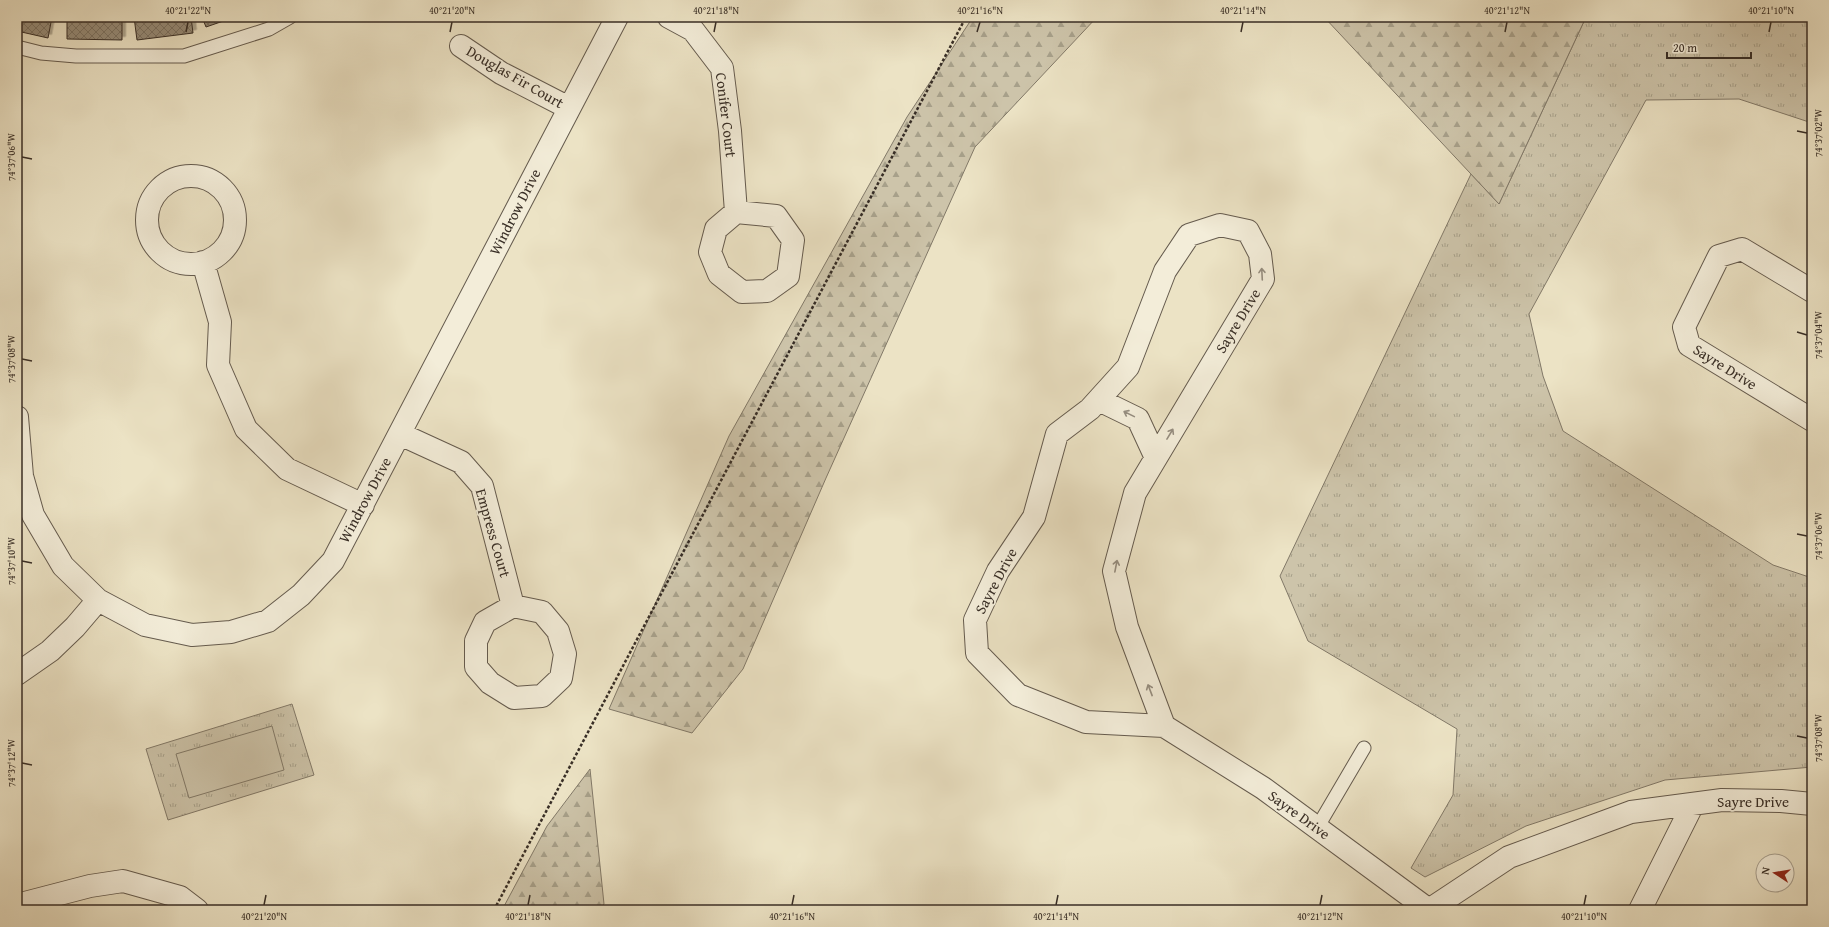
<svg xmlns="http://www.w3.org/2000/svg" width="1829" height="927" font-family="'Gentium Book Plus',serif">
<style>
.grass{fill:url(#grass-tufts);stroke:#827968}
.forest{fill:url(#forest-firs);stroke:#827968}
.pitch{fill:#cdc4aa;stroke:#827968}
.building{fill:url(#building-cross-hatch);stroke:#382e26;filter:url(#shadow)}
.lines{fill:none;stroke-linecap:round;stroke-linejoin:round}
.lane-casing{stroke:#655b4e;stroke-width:15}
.street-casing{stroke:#655b4e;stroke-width:24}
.path{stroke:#382e26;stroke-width:2.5;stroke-dasharray:3 2;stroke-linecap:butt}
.lane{stroke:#f3edd9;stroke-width:13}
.street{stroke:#f3edd9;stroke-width:22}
.oneway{stroke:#968e80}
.ticks{fill:none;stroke:#382e26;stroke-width:1.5}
.labels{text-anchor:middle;stroke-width:3.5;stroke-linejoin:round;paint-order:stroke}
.street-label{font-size:15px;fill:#382e26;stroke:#f3edd9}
.neatline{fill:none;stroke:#382e26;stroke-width:1.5}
.ticks-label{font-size:10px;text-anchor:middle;fill:#382e26}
</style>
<defs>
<pattern id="grass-tufts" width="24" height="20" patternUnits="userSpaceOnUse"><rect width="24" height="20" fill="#cdc4aa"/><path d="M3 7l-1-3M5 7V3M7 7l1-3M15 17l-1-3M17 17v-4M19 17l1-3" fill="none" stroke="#a7a08a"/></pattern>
<pattern id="forest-firs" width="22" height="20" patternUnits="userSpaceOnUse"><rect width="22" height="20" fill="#cdc4aa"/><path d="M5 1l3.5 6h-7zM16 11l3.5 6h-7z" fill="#a7a08a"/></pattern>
<pattern id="building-cross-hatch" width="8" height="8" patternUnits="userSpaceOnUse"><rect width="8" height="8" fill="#968c79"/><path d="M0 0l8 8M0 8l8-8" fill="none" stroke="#7b7363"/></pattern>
<filter id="shadow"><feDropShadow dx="3.5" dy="-3.5" stdDeviation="0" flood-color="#0004"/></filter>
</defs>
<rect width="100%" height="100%" fill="#ece3c5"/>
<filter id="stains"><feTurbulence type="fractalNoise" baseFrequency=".005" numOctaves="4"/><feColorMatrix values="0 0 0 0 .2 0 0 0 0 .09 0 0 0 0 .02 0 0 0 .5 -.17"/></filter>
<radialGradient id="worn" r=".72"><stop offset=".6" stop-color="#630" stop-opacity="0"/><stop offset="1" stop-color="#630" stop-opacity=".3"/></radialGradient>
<path class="grass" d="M1586 17H1812V123L1739 99 1646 100 1529 314 1543 376 1563 431 1773 565 1812 578V767L1665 780 1526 826 1425 877 1411 868 1453 795 1457 729 1308 641 1280 576 1471 174 1499 204Z
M292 704 314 775 168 820 146 749Z"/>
<path class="forest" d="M973 17H1097L975 147 826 478 743 669 692 733 609 709 729 436 907 117Z
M1324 17H1586L1499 204Z
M590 769 604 904 600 910H502L547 826Z"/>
<path class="pitch" d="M272 726 284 770 189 798 176 754Z"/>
<path class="building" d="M17 17H52L48 38 17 31Z
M67 17H122V40L67 39Z
M134 17H191L193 33 137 40Z
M202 17H235L206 27Z"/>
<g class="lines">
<defs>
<path id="lane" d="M17 47 41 53 76 56H184L269 29 290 17
M1317 828 1364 748"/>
<path id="street" d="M669 17 693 30 722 68 730 131 736 212
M461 46 501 73 569 108
M147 220a44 44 0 1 1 88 0a44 44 0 1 1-88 0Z
M736 212 776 216 793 240 788 276 767 291 742 292 719 274 710 252 716 229Z
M203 262 220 322 218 365 246 429 287 469 363 505
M1812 291 1742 249 1719 256 1684 327 1689 345 1812 420
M1099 400 1138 419 1156 458
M17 417 22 476 33 515 63 566 98 600 145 625 192 635 231 632 268 621 301 595 333 561 617 17
M400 434 461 462 482 486 513 606
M513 606 542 612 558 631 565 654 561 678 542 696 514 698 490 683 476 667V641L485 622Z
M17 674 50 651 75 627 98 600
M1164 726 1127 627 1114 571 1135 493 1263 279 1260 254 1248 231 1220 225 1189 235 1165 271 1128 367 1090 409 1057 434 1034 517 998 571 975 620 977 653 1018 695 1086 722 1164 726 1263 788 1429 910
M17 905 90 886 123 881 180 897 197 910
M1429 910 1509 857 1631 812 1722 800 1781 801 1812 804
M1640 910 1693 804"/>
</defs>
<use href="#lane" class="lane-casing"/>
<use href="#street" class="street-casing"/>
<path class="path" d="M494 910 966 17"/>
<use href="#lane" class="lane"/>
<use href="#street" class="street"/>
</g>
<defs><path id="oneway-shaft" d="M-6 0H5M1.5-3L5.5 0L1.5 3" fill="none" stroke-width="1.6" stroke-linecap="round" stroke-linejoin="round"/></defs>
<g class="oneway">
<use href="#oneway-shaft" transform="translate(1262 274) rotate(-93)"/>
<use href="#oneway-shaft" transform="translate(1129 414) rotate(-154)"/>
<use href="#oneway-shaft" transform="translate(1170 434) rotate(-59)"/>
<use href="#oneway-shaft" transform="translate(1116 566) rotate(-79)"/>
<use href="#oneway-shaft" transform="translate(1150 690) rotate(-111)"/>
</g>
<path class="ticks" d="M186 32 188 22M450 32 452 22M714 32 716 22M977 32 980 22M1241 32 1243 22M1505 32 1507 22M1769 32 1771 22M1797 131 1807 133M22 157 32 159M1797 332 1807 335M22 359 32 361M1797 534 1807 536M22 561 32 563M1797 736 1807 738M22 763 32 765M264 905 266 895M528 905 530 895M792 905 794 895M1056 905 1058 895M1320 905 1322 895M1584 905 1586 895"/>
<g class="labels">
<g class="street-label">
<text transform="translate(515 77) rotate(30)" y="5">Douglas Fir Court</text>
<text transform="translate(726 115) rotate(83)" y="5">Conifer Court</text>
<text transform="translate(515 212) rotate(-63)" y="5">Windrow Drive</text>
<text transform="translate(1238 321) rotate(-59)" y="5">Sayre Drive</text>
<text transform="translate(1725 367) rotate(32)" y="5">Sayre Drive</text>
<text transform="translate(365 500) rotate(-62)" y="5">Windrow Drive</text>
<text transform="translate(493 533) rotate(74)" y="5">Empress Court</text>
<text transform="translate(996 581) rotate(-62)" y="5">Sayre Drive</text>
<text x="1753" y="807">Sayre Drive</text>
<text transform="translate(1299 815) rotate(36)" y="5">Sayre Drive</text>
</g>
</g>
<rect width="1829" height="927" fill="none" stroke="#ece3c5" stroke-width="44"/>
<g transform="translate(1775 873) rotate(282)"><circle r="19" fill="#f3edd9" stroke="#a8a191"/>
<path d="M0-3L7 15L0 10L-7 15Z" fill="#8f2418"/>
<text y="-6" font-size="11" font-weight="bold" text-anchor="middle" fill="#382e26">N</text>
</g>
<path d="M1667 52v6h84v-6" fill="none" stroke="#382e26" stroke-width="2"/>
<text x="1673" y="52" font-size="12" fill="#382e26" stroke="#f3edd9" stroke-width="3" paint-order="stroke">20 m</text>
<rect x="22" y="22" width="1785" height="883" class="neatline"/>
<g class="ticks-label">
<text x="188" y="14">40°21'22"N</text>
<text x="452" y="14">40°21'20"N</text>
<text x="716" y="14">40°21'18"N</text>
<text x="980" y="14">40°21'16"N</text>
<text x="1243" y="14">40°21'14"N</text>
<text x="1507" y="14">40°21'12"N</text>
<text x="1771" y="14">40°21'10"N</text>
<text transform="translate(1818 133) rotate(-90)" y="4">74°37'02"W</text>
<text transform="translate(11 157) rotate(-90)" y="4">74°37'06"W</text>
<text transform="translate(1818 335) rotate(-90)" y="4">74°37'04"W</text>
<text transform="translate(11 359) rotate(-90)" y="4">74°37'08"W</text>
<text transform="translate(1818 536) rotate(-90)" y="4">74°37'06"W</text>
<text transform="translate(11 561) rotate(-90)" y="4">74°37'10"W</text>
<text transform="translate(1818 738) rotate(-90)" y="4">74°37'08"W</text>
<text transform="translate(11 763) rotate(-90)" y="4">74°37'12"W</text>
<text x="264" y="920">40°21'20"N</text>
<text x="528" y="920">40°21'18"N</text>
<text x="792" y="920">40°21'16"N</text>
<text x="1056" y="920">40°21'14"N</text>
<text x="1320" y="920">40°21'12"N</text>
<text x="1584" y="920">40°21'10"N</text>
</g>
<rect width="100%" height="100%" filter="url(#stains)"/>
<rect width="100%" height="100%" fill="url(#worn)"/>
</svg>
